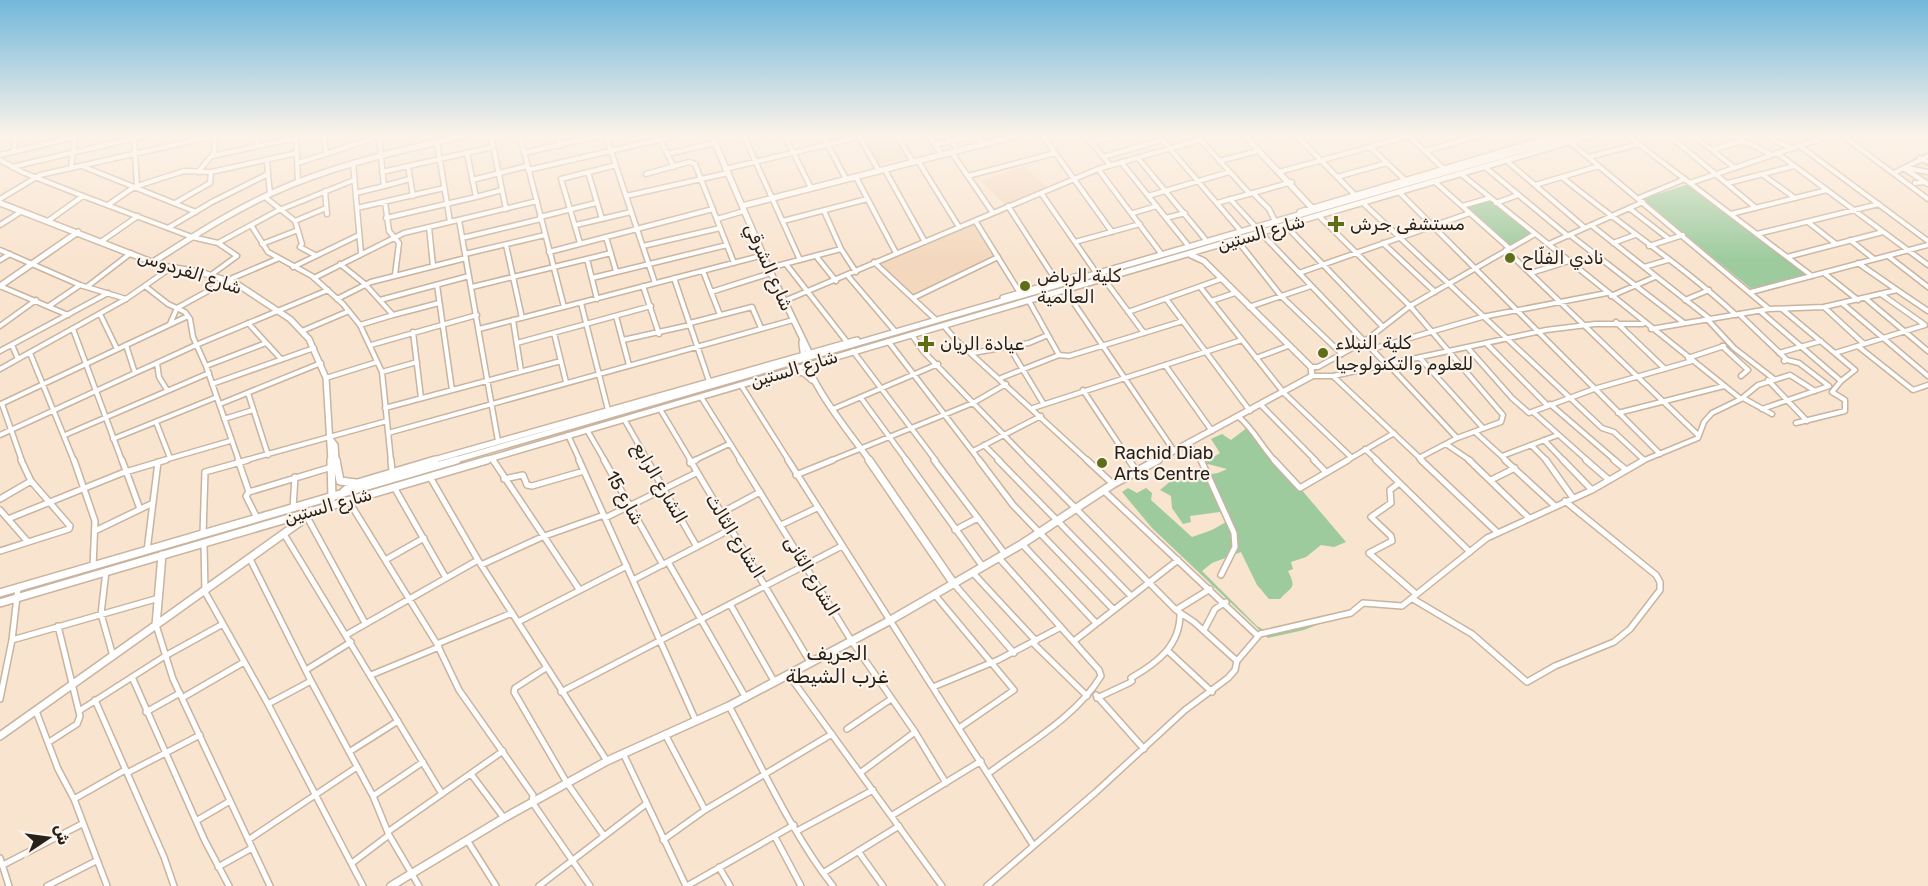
<svg xmlns="http://www.w3.org/2000/svg" width="1928" height="886" font-family="Rubik,'Noto Naskh Arabic',sans-serif">
<style>
.built{fill:#f3d8be}
.green{fill:#9dcb9e}
.lines{fill:none;stroke-linecap:round;stroke-linejoin:round}
.street-far1-casing{stroke:#c8b4a0;stroke-width:7}
.street-casing{stroke:#c8b4a0;stroke-width:8}
.secondary-far1-casing{stroke:#c8b4a0;stroke-width:8}
.secondary-casing{stroke:#c8b4a0;stroke-width:10}
.street-far1{stroke:#fff;stroke-width:4}
.street{stroke:#fff;stroke-width:5}
.secondary-far1{stroke:#fff;stroke-width:5}
.secondary{stroke:#fff;stroke-width:7}
.poi-dot{fill:#5f6d18;stroke:#fcf3eb;stroke-width:2}
.labels{text-anchor:middle;stroke-width:4.5;stroke-linejoin:round;paint-order:stroke}
.poi-label{font-size:18px;fill:#282119;stroke:#fcf3eb;text-anchor:start}
.street-label{font-size:18px;fill:#282119;stroke:#fcf3eb}
.neighbourhood-label{font-size:20px;fill:#282119;stroke:#fcf3eb}
</style>
<rect width="100%" height="100%" fill="#f9e4cf"/>
<path class="built" d="M862 136H896L908 158 878 165Z
M1024 166 1047 187 1005 205 981 181Z
M974 225 994 256 913 297 878 265Z"/>
<path class="green" d="M1689 184 1811 277 1755 292 1642 199Z
M1489 200 1531 234 1508 247 1466 207Z
M1248 427 1346 542 1334 547 1321 545 1306 557 1291 562 1293 569 1288 571C1297 589 1292 586 1280 599H1269L1257 585 1241 552 1212 563 1202 571 1257 626 1264 630 1325 615 1327 621 1304 630 1268 638 1152 528 1122 492 1128 488 1137 493 1146 488 1152 493 1151 500 1192 537 1212 530 1226 522 1220 512 1190 516 1191 522 1183 524 1172 508 1171 496 1160 490 1172 480 1218 473 1227 469 1204 463 1220 453 1211 439 1222 434 1231 440Z"/>
<g class="lines">
<defs>
<path id="street-far1" d="M257 136 258 146
M296 136 298 182
M324 136 326 153
M379 136 384 186 410 179
M491 136 506 209
M520 136 564 307
M557 136 560 146
M606 136 655 283
M658 136 674 167
M744 136 800 260
M785 136 811 188
M823 136 846 179
M859 136 879 171
M897 136 913 162
M929 136 942 155
M946 136 959 151
M977 136 982 145
M1043 136 1112 232
M1086 136 1110 165
M1159 136 1239 229
M1197 136 1250 194
M1297 136 1354 194
M1409 136 1444 169
M1628 136 1812 276
M1670 136 1756 208
M1694 136 1735 168
M1734 136 1772 155
M1767 136 1791 149
M1808 136 1816 141
M1843 136 1928 199
M134 138 137 186
M437 142 450 222
M1570 142 1769 309
M1091 143 1113 136
M934 145 974 136
M1800 146 1928 241
M1370 147 1407 136
M1712 150 1743 141
M1425 151 1478 136
M13 152 16 136
M524 153 598 136
M952 153 993 213
M1777 153 1928 265
M667 154 715 143
M0 155 78 136
M212 156 296 138
M1103 157 1162 140
M1589 157 1638 144
M1138 158 1205 239
M1920 158 1928 162
M0 160 22 172 83 196 192 237 218 243 237 256 211 275
M918 161 959 227
M1219 161 1258 151
M1507 161 1585 228
M1121 162 1187 244
M298 163 381 136
M353 163 361 253
M82 166 134 187 108 205
M408 166 413 196
M12 167 143 136
M1485 167 1568 236
M71 168 75 136
M1907 168 1928 172
M725 169 859 137
M1098 169 1160 252
M1905 169 1928 184
M528 170 675 136
M885 170 925 242
M198 172 214 153 215 136
M382 172 493 147
M588 172 602 219
M1279 172 1370 147 1405 180
M1894 173 1928 156
M268 174 270 194
M646 174 689 162 695 164 734 263
M1461 174 1741 399
M1763 175 1795 198
M968 176 1055 153
M856 177 896 253
M1337 177 1387 163
M1562 177C1619 224 1682 265 1736 315
M472 180 527 166
M1435 182 1509 248
M1690 183 1828 136
M1728 183 1794 166
M1915 183 1925 182
M1535 185 1599 166
M325 191 327 214
M1399 192 1660 454
M356 193 384 186
M1041 193 1095 271
M1253 193 1269 209 1274 219
M626 196 728 173
M1148 196 1229 172
M265 197 295 221 302 244 300 247 315 255
M476 197 502 190
M1639 198 1685 179
M0 199 40 175 214 136
M1230 199 1254 225
M385 202 389 231 399 243 395 275
M175 203 210 183 211 172
M1217 203 1292 182
M1363 203 1602 428 1614 432 1644 460
M1496 203 1518 195
M1008 206 1057 282
M1462 206 1490 198
M357 208 444 188
M1629 208 1669 239
M824 211 841 249 856 272
M196 212 134 187 184 171 211 172 297 153
M1133 213 1157 206
M1731 214 1827 190
M1319 216 1410 306 1503 415 1501 422 1457 438 1419 458
M540 217 596 203
M386 218 476 197 467 153
M1166 218 1185 213
M717 219 744 211
M459 220 498 441
M48 221 83 196
M295 221 326 208
M783 221 867 199
M976 222 1020 293
M1808 222 1836 244
M0 225 22 211
M251 225 268 252 312 276 343 304 360 325 382 372 391 461
M576 225 631 212
M1591 225 1710 319
M1286 226 1383 327
M429 227 433 266
M168 228 212 202 268 174 267 160
M1261 233 1386 364
M1757 234 1879 204
M1570 235 1684 323
M606 237 616 271
M462 238 541 219
M1237 240 1281 296 1342 354
M1850 240 1874 259
M102 241 138 216
M1075 242 1140 224
M218 243 277 211 354 180
M580 243 561 179 616 165
M1383 243 1435 292
M1613 243 1635 235
M262 244 298 230
M1549 244 1643 202
M506 245 522 318
M643 246 720 228
M1649 246 1683 235
M0 250 80 285 126 299
M1506 250 1698 435
M549 252 713 209
M465 254 545 235
M816 256 836 281
M1888 256 1928 287
M1787 257 1883 232
M587 259 597 299
M0 260 10 254
M874 262 934 318
M340 264 365 284 393 315 360 325
M786 264 847 342
M293 267 359 235
M1644 267 1668 260
M769 268 841 249
M703 271 720 315
M1299 273 1470 213
M1531 273 1569 261
M1824 273 1858 300
M848 276 894 330
M314 278 404 233 537 201
M592 278 727 245
M674 278 709 381
M1104 279 1144 333
M437 285 452 390
M0 286 68 315
M88 286 131 253
M145 286 168 304 185 312 190 319 193 337 206 366 239 461
M643 286 659 334
M472 287 611 253
M1201 288 1284 393 1351 457
M1065 290 1174 451
M1897 290 1928 311
M711 292 771 273
M1751 292 1928 245
M1611 296 1655 277
M913 298 998 257
M1865 298 1928 351
M337 299 371 282 466 258
M380 300 469 276
M1167 300 1250 411
M1685 300 1709 290
M784 301 1098 169 1200 140
M1029 301 1059 355
M1211 301 1235 293
M581 303 608 410
M1842 303 1928 376
M49 306 80 285
M1249 307 1311 286
M1824 307 1864 344
M1760 311 1841 381 1855 370 1782 309
M1128 312 1221 279
M100 314 117 349
M1739 314 1787 360 1784 361
M393 315 439 303
M616 316 629 365
M513 320 521 371
M1708 320 1734 348 1774 379
M1616 322 1664 368
M248 323 281 359
M690 323 752 307 761 328
M170 324 177 308 228 280 277 259
M0 326 36 300
M944 326 956 340 1088 461
M73 329 122 461
M479 329 764 255
M1651 329 1769 309 1824 307 1897 290 1858 263
M302 331 349 311
M413 332 421 398
M554 333 566 382
M912 335 923 351 1029 461
M623 340 690 325
M888 341 980 461
M517 343 651 306
M1486 343 1547 405
M12 345 18 359
M126 345 135 373
M371 345 477 315
M1008 345 1043 403
M1722 346 1748 370 1741 376
M1859 347 1913 390 1928 385
M1468 348 1512 398 1529 413 1594 389 1692 361
M1372 349 1482 317 1607 293
M0 351 108 293
M853 351 936 461
M30 353 74 461
M973 353 1029 343 1048 335
M1779 353 1821 341
M1835 353 1925 325 1881 294
M1256 358 1288 346
M1420 358 1483 428
M1688 358 1724 346
M1787 360 1799 363 1829 386
M157 363 159 377 167 390
M1388 364 1457 438
M1165 365 1212 431
M206 366 266 343
M1311 367H1318L1365 341 1410 306 1535 234
M0 369 126 299 169 269
M382 372 417 362
M1312 376H1333L1546 330 1595 324H1643
M1333 376 1423 461
M326 378 377 362
M1001 378 1059 355 1069 356 1183 321
M1768 380 1807 421
M212 384 314 348
M741 385 789 461
M1083 390 1130 461
M248 393 268 455
M701 397 741 461
M861 398 907 461
M1743 398 1772 414
M1 404 188 316
M2 404 22 461
M220 404 321 363
M1550 404 1616 461
M1261 405 1316 461
M385 408 561 361
M1033 408 1242 340
M660 409 691 461
M833 409 938 364
M1762 409 1829 386
M1533 412 1588 461
M1618 413 1724 386
M1239 417C1255 431 1261 446 1275 461
M224 419 253 410
M624 419 648 461
M156 422 170 458
M1796 423 1845 411V400L1832 392 1841 381
M587 430 605 461
M1475 432 1507 461
M388 433 793 320
M0 435 196 345 328 290
M65 435 209 373
M568 435 580 461
M113 439 217 397
M1544 440 1564 461
M1189 444 1201 461
M1446 444 1471 461
M984 445 1000 461
M1531 445 1547 461
M1365 449 1378 461
M973 451 1041 416
M1502 456 1558 435
M492 458 494 461
M161 461 230 441
M243 461 387 421
M693 461 729 444
M830 461 973 403 1006 384
M1346 461 1394 433
M1642 461 1698 438 1704 422 1712 413 1741 399 1758 385 1790 375 1815 391"/>
<path id="street" d="M74 460 95 521 93 566
M122 460 140 509
M238 460 249 492 246 496 257 518
M391 460 392 472
M493 460 579 589
M579 460 696 721
M604 460 663 565
M647 460 697 547
M690 460 810 662
M740 460 851 640 915 732 946 783
M788 460 1033 845
M906 460 983 567
M934 460 1005 554
M979 460 1013 505 1114 610
M998 460 1131 596
M1028 460 1176 610 1194 622 1237 661
M1087 460 1113 484
M1129 460 1137 472
M1201 460 1234 533 1235 547 1221 575
M1274 460 1300 488 1348 460
M1314 460 1326 472
M1376 460 1470 552
M1421 460 1498 533
M1469 460 1529 518
M1505 460 1555 506
M1546 460 1573 498
M1563 460 1592 490
M1586 460 1609 480
M1614 460 1625 469
M690 463 696 460
M796 475 833 460
M430 477 478 560 607 761
M504 479 523 475 527 485 532 486 584 471
M1491 480 1515 468
M1399 483 1390 490 1391 503 1371 517 1391 536 1392 541 1369 553 1416 594
M394 487 446 578
M1103 490 1258 636
M249 492 332 467
M0 499 31 481
M348 500 437 644 459 690 533 795 532 802 590 886
M293 508 295 477
M0 510 28 542
M721 513 760 492
M307 517 365 623
M605 518 696 473
M8 519 122 473 166 460
M781 525 817 508
M97 530 153 503
M955 530 978 518
M203 534 205 472 248 460
M284 534 442 794
M204 543 205 592 268 704 363 886
M1022 544 1096 623
M0 551 69 529 70 526 31 481 21 460
M147 551 158 462
M250 559 311 681 373 796 389 835 419 886
M387 559 424 538
M668 562 746 698
M481 565 542 537 604 515
M106 571 101 614 113 656
M973 573 1036 641
M633 580 731 529
M954 584 1014 653
M935 595 1014 690 959 728
M1413 599 1472 634 1527 682 1555 666 1614 642 1630 629 1660 590V582L1656 575 1565 501
M730 604 774 681
M1176 610 1210 589
M518 622 627 566
M156 625 173 679 270 886
M1204 630 1215 609 1226 602
M346 635 478 560
M12 640 159 598
M1074 641 1178 560
M437 644 512 613
M1034 644 1087 696
M1168 651 1212 692
M546 668 515 688 514 692 567 783 604 836
M306 670 351 642
M788 674 942 886
M371 675 439 647
M132 677 205 841 229 886
M933 687 998 660 1061 627
M561 692 842 546
M1096 695 1144 749
M182 698 244 662
M1097 698 1129 683 1132 681 1131 678C1157 663 1180 646 1180 614
M0 699 12 640 18 588
M95 700 164 857 174 886
M268 704 311 681
M729 706C760 763 793 836 833 886
M36 711 58 769 74 799 107 886
M79 711 165 656 223 624
M146 712 180 693
M847 729 891 699
M665 734 705 810
M49 742 77 724 80 716 58 626
M349 752 398 721
M623 753 686 886
M127 773 200 735
M860 773 915 732
M989 773C1027 744 1076 717 1101 676L1099 670 999 558
M471 774 504 818
M373 796 423 762
M74 799 125 770
M891 816 981 761
M196 821 230 801
M389 831 503 751
M797 831 873 790
M775 837 801 886
M248 840 357 767
M467 840 496 886
M663 840 705 810 832 734
M858 851 883 886
M0 858 9 886
M352 863 389 835
M3 865 82 824
M218 867 252 848
M719 867 730 886
M823 873 899 826
M47 886 96 861
M539 886 646 804
M687 886 794 825
M987 886 1096 792 1185 710 1228 678 1235 670 1237 661 1260 634 1351 613 1363 603 1402 606 1487 538 1592 490 1644 460"/>
<path id="secondary-far1" d="M712 136 771 273 810 354
M1245 136 1312 208
M0 203 162 266 200 272 237 284 290 319 309 339 326 378 331 461
M742 206 1015 136
M1300 212 1555 136
M153 262C198 233 243 204 293 184 348 162 406 149 464 136
M0 286 78 232
M1003 298 1085 274
M802 342C802 376 849 432 870 461
M792 371 804 373 812 380
M331 440 335 445 336 459
M336 458 337 461
M430 461 857 340
M452 461 1570 136
M482 461 1589 136
M1155 461 1312 376 1311 367 1204 261 1191 255"/>
<path id="secondary" d="M331 460 332 498
M336 460 340 481 356 483
M869 460 954 584
M340 495 351 485 435 460
M0 593 457 460
M0 603 487 460
M156 625 300 522 311 511
M0 736 156 625 162 555
M391 886 504 818 607 761 729 706 889 621 1022 544 1113 484 1158 460"/>
</defs>
<use href="#street-far1" class="street-far1-casing"/>
<use href="#street" class="street-casing"/>
<use href="#secondary-far1" class="secondary-far1-casing"/>
<use href="#secondary" class="secondary-casing"/>
<use href="#street-far1" class="street-far1"/>
<use href="#street" class="street"/>
<use href="#secondary-far1" class="secondary-far1"/>
<use href="#secondary" class="secondary"/>
</g>
<linearGradient id="sky" x2="0" y2="1"><stop stop-color="#72b8db"/><stop offset="0.52" stop-color="#fcf3e9"/><stop offset="1" stop-color="#fcf3e9" stop-opacity="0"/></linearGradient>
<rect width="1928" height="260" fill="url(#sky)"/>
<g class="poi-dot">
<path d="M1333 215h6v6h6v6h-6v6h-6v-6h-6v-6h6z"/>
<circle cx="1510" cy="258" r="6"/>
<circle cx="1025" cy="286" r="6"/>
<path d="M923 335h6v6h6v6h-6v6h-6v-6h-6v-6h6z"/>
<circle cx="1323" cy="353" r="6"/>
<circle cx="1102" cy="463" r="6"/>
</g>
<g class="labels">
<g class="poi-label">
<text x="1350" y="230">مستشفى جرش</text>
<text x="1522" y="264">نادي الفلّاح</text>
<text x="1037" y="282">كلية الرباض<tspan x="1037" dy="21">العالمية</tspan></text>
<text x="1335" y="349">كلية النبلاء<tspan x="1335" dy="21">للعلوم والتكنولوجيا</tspan></text>
<text x="940" y="350">عيادة الريان</text>
<text x="1114" y="459">Rachid Diab<tspan x="1114" dy="21">Arts Centre</tspan></text>
</g>
<g class="street-label">
<text transform="translate(1261 233) rotate(-16)" y="6">شارع الستين</text>
<text transform="translate(769 267) rotate(66)" y="6">شارع الشرقي</text>
<text transform="translate(190 272) rotate(18)" y="6">شارع الفردوس</text>
<text transform="translate(794 369) rotate(-17)" y="6">شارع الستين</text>
<text transform="translate(660 483) rotate(60)" y="6">الشارع الرابع</text>
<text transform="translate(625 498) rotate(61)" y="6">شارع 15</text>
<text transform="translate(328 506) rotate(-16)" y="6">شارع الستين</text>
<text transform="translate(735 536) rotate(58)" y="6">الشارع الثالث</text>
<text transform="translate(812 576) rotate(59)" y="6">الشارع الثانى</text>
</g>
<g class="neighbourhood-label">
<text x="837" y="660">الجريف<tspan x="837" dy="23">غرب الشيطة</tspan></text>
</g>
</g>
<g transform="translate(48 838) rotate(77)" stroke="#fcf3eb" stroke-width="4.5" paint-order="stroke">
<path d="M0-4.5L10 22L0 15L-10 22Z" fill="#282119"/>
<text y="-9" font-size="16" font-weight="bold" text-anchor="middle" fill="#282119">ش</text>
</g>
</svg>
